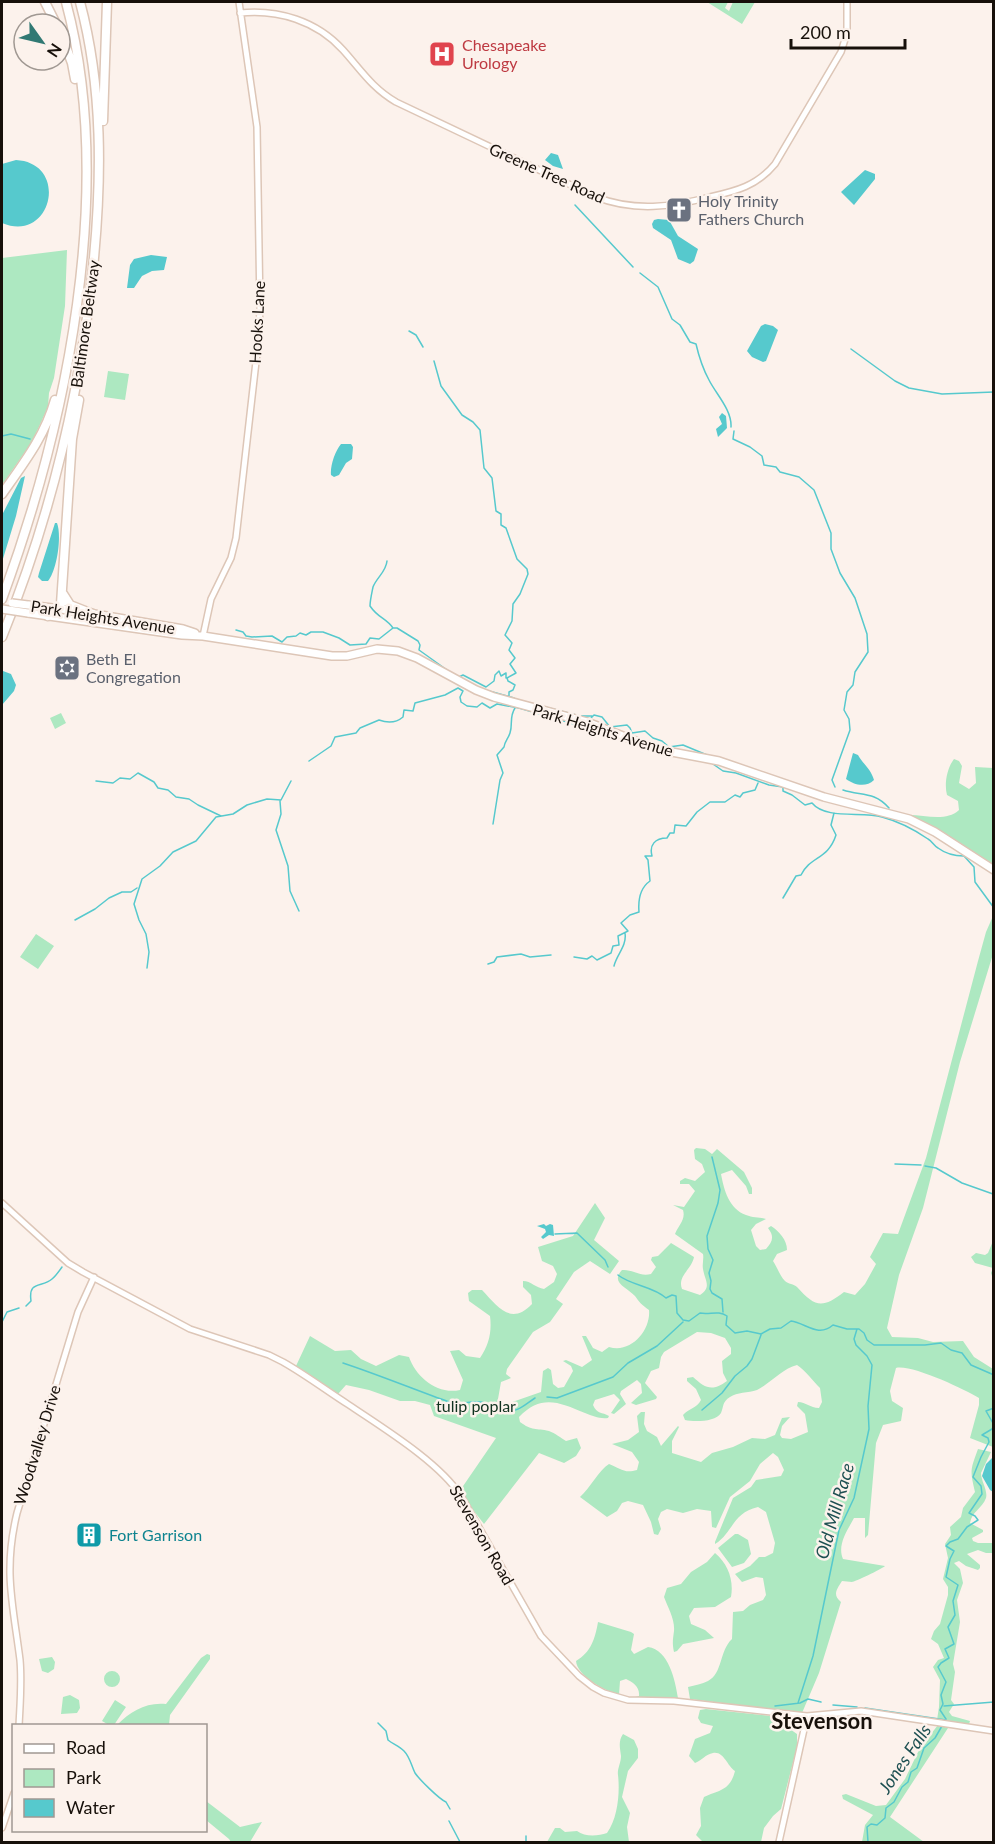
<svg xmlns="http://www.w3.org/2000/svg" width="995" height="1844" font-family="Lato,sans-serif">
<style>
.green{fill:#ade8c1}
.water{fill:#56c9cd}
.lines{fill:none;stroke-linecap:round;stroke-linejoin:round}
.stream{stroke:#56c9cd;stroke-width:1.5}
.minor-casing{stroke:#ddc6b7;stroke-width:8}
.major-casing{stroke:#ddc6b7;stroke-width:10}
.highway-casing{stroke:#ddc6b7;stroke-width:11}
.minor{stroke:#fff;stroke-width:5}
.major{stroke:#fff;stroke-width:7}
.highway{stroke:#fff;stroke-width:8}
.major-bridge-casing{stroke:#ddc6b7;stroke-width:10;stroke-linecap:butt}
.major-bridge{stroke:#fff;stroke-width:7}
.labels{text-anchor:middle;stroke-width:5;stroke-linejoin:round;paint-order:stroke}
.health-label{font-size:16px;fill:#be3a42;stroke:#fcf2ec;text-anchor:start}
.street-label{font-size:16px;fill:#17100a;stroke:#fcf2ec}
.worship-label{font-size:16px;fill:#5b616d;stroke:#fcf2ec;text-anchor:start}
.park-label{font-size:16px;fill:#10321f;stroke:#fcf2ec}
.culture-label{font-size:16px;fill:#0d838f;stroke:#fcf2ec;text-anchor:start}
.water-label{font-size:18px;font-style:italic;fill:#1e5052;stroke:#fcf2ec}
.district-label{font-size:22px;font-weight:bold;fill:#17100a;stroke:#fcf2ec}
</style>
<rect width="100%" height="100%" fill="#fcf2ec"/>
<path class="green" d="M707 2H728L725 8 729 11 733 2H755L742 24Z
M67 250 65 306 54 378 49 393 48 407 32 442 2 485V258Z
M108 371 129 374 125 400 104 397Z
M61 713 66 723 55 729 50 718Z
M954 759 959 761 962 766 959 783 969 789 976 783 975 767 993 768V865L933 827 909 815C926 815 946 822 959 810L958 801 947 795C944 784 947 768 954 759Z
M993 916V954L960 1062 923 1208 899 1275 887 1328 892 1337 918 1338 933 1342 963 1341 974 1357 993 1369V1447L970 1438 979 1405V1398C964 1389 911 1364 896 1368L890 1391 892 1401 903 1408 901 1421 883 1425 876 1443 868 1535 865 1538V1518H854C847 1531 837 1545 843 1559L885 1566C882 1569 854 1582 852 1582 849 1582 845 1581 842 1581 837 1589 832 1595 841 1602L819 1673 802 1713 690 1699 688 1687C695 1685 702 1684 708 1681 723 1673 719 1651 732 1639L733 1612 743 1611 750 1605 763 1600 766 1595 763 1578 756 1577 742 1582 735 1574 750 1566 759 1557H765L773 1553 775 1543 766 1512 758 1507C732 1513 733 1533 715 1544V1542L733 1498 751 1487 756 1480 781 1476 784 1470 778 1457 773 1453 760 1464 750 1481 730 1497 716 1528 712 1527 711 1511 697 1509 683 1513 667 1509 661 1512 658 1519 661 1529 658 1535 654 1534 651 1522 643 1505 628 1501 622 1503 617 1511 607 1517 580 1497C590 1488 599 1470 609 1464 620 1468 624 1474 637 1470L639 1462 632 1452 612 1444 628 1440 639 1432 637 1416 641 1412H645L644 1424 647 1431 657 1437 661 1446 678 1426 679 1427 672 1441V1453L701 1462 712 1453 733 1447 752 1438 765 1439 775 1435 782 1418 790 1417 782 1426 780 1435 782 1438 791 1439 808 1432 805 1414 797 1406 798 1402C806 1402 810 1408 819 1408L822 1402 820 1388C814 1382 804 1369 797 1365 783 1368 771 1383 757 1390 748 1393 737 1392 730 1397 722 1402 724 1406 721 1413 716 1422 694 1422 685 1420L683 1415C688 1409 697 1408 701 1400L696 1389 687 1381V1378L693 1377C705 1388 712 1392 727 1381L723 1373 722 1361 731 1354V1348L725 1338 711 1333 697 1332 664 1352 661 1357 659 1368 651 1371 645 1383 657 1397 656 1399 636 1405 631 1403 642 1393 641 1384 637 1380 621 1391 620 1394 626 1404 614 1414 611 1413 620 1400 614 1394 595 1400 593 1405C597 1414 602 1412 609 1416L608 1418C599 1419 593 1416 585 1413 559 1402 541 1394 519 1417L520 1422C532 1431 536 1428 549 1431 555 1433 561 1438 566 1441L577 1438 581 1448 576 1456 564 1463 539 1453 484 1524 459 1492 496 1438 434 1416 430 1405 415 1401H400L369 1390 346 1385 338 1394 296 1366 310 1336 335 1351 351 1350 361 1359 376 1366 399 1355 409 1357C416 1377 437 1395 460 1390L463 1380 450 1351 459 1350 466 1356 480 1358C489 1345 492 1332 490 1316L469 1301 468 1293 472 1290H482C498 1307 511 1326 532 1304L531 1295 523 1287V1281C531 1281 536 1288 544 1289L554 1282 557 1274 553 1266 542 1261 538 1247 573 1236 595 1203 605 1218 594 1240 619 1261 610 1274 590 1261 574 1272 556 1299 563 1304 550 1322 533 1332 507 1369 506 1374 511 1378 501 1382 498 1399 504 1405 541 1392 543 1371 548 1368 551 1370 553 1384 558 1388 564 1387 573 1371 571 1366 563 1361 566 1360 582 1367 592 1360 582 1336H586L593 1348 602 1352 609 1347C631 1354 651 1330 649 1310 642 1305 639 1302 635 1296 627 1287 610 1283 622 1270 633 1269 639 1277 651 1274L656 1267 651 1260 652 1257 658 1256 671 1243 694 1257C692 1269 677 1276 682 1289L700 1295C712 1287 705 1281 703 1269 702 1264 704 1259 703 1254L675 1234C678 1226 686 1220 683 1210L673 1205 684 1207 695 1191 689 1184H680V1181L685 1178 695 1181 705 1172 702 1164 695 1159 694 1150 696 1148 705 1149 712 1154 717 1149 744 1172 752 1188V1194H749L746 1186 732 1170 721 1174C724 1190 729 1209 746 1215 753 1218 760 1217 766 1219L756 1224 751 1230 756 1246 760 1250 766 1249C772 1242 775 1237 768 1228L771 1226C779 1231 787 1240 787 1250L777 1254 773 1261C777 1267 780 1276 785 1281 788 1284 794 1284 797 1287 815 1307 822 1309 844 1292L855 1295 865 1284 876 1264 870 1257 883 1233 898 1234 926 1158 978 961 986 932Z
M36 934 54 946 38 969 20 957Z
M993 1241V1279L991 1273 993 1268 975 1263 971 1257 976 1253 985 1255 988 1253Z
M978 1449 991 1452 981 1473C981 1481 988 1490 986 1498 982 1509 972 1511 970 1523L983 1530V1532L972 1538 973 1541 978 1543H993V1553H986L978 1550 967 1554 980 1565V1568L978 1570 966 1566 959 1561 954 1563 960 1569 963 1583 957 1600 960 1622 953 1664 955 1672 951 1700 954 1704 949 1712 952 1716 970 1721 969 1724 937 1720 939 1707 940 1680 933 1667 938 1660 944 1658 938 1644 931 1639 934 1631 940 1624 948 1595V1587L943 1579 948 1558 945 1544 951 1535 950 1527 961 1517 963 1508 975 1492C970 1470 970 1471 978 1449Z
M735 1534H738L748 1540 751 1554 744 1563 732 1567 718 1548Z
M715 1553C728 1564 734 1580 731 1597L715 1607 694 1608 689 1616 691 1624 705 1630 714 1638 683 1644 677 1651 674 1652C672 1643 673 1639 674 1631 675 1619 668 1608 664 1597L667 1588 681 1584 691 1572 707 1562Z
M598 1622 631 1632 634 1634 631 1650 634 1654 648 1647C669 1650 675 1680 678 1698H632L639 1696C640 1687 633 1682 626 1679L620 1681 619 1695C605 1691 577 1676 576 1661 591 1652 595 1639 598 1622Z
M207 1654 210 1655V1659L170 1715 169 1725H117C131 1711 146 1702 166 1704L201 1658Z
M52 1657 55 1662 54 1669 48 1673 42 1671 39 1659Z
M104 1679a8 8 0 1 1 16 0a8 8 0 1 1-16 0Z
M70 1695 79 1700 80 1708 77 1713 61 1714 63 1697Z
M115 1700 126 1707 114 1725H109L102 1721Z
M706 1709 771 1716 797 1734V1747L781 1809 773 1816 764 1828 761 1842H703L696 1835 701 1826 700 1808 704 1797C719 1790 730 1791 735 1771 727 1766 724 1751 713 1753 706 1754 701 1761 695 1763L689 1756 695 1739 710 1733 713 1726 701 1723 698 1718 700 1710Z
M938 1725 948 1728 890 1817 924 1842H862L865 1825 873 1815 843 1799 842 1795 846 1794 876 1806 886 1805 905 1779 920 1748Z
M623 1734 634 1740 638 1749V1758L628 1771 622 1797 630 1813 627 1827 629 1842H547L555 1828H560L565 1832 577 1831C585 1837 598 1836 607 1833 618 1818 620 1792 618 1775 617 1769 621 1763 621 1756 620 1748 618 1741 623 1734Z
M206 1801 240 1827 262 1822 250 1842H231L229 1839 206 1820Z"/>
<path class="water" d="M551 153 558 155 563 169 553 166 545 160Z
M16 160C70 163 52 244 2 223V164Z
M865 170 875 174V179L854 205 841 192Z
M658 219 669 220 678 236 698 249 694 261 690 264 678 259 671 240 653 228 652 224 654 220Z
M151 255 167 257 164 270 152 271 142 276 134 288H127L130 265 134 259Z
M765 324 773 326 778 330 766 361 763 362 752 357 747 351 761 326Z
M722 413 726 416 727 428 718 437 716 429 722 424 719 417Z
M341 444H351L353 447 352 459 346 463 339 475 334 477 331 475C330 466 335 451 341 444Z
M25 476 16 516 2 562V515L21 478Z
M55 523H57C62 536 57 570 48 581H42L38 577 39 573Z
M3 671 11 674 16 685 14 691 2 705Z
M853 753 858 755C863 764 871 769 874 780 866 788 854 785 846 779Z
M544 1224 546 1226 550 1224 553 1225 554 1236 549 1235 543 1239 541 1237 546 1232 545 1229 537 1226Z
M993 1457H994L993 1492 990 1490 982 1476 986 1464Z"/>
<g class="lines">
<path class="stream" d="M575 205 633 267
M640 273 658 287 672 319 680 325 690 342 696 344C699 357 703 369 709 380 716 394 732 410 731 427
M409 331 416 335 423 347
M851 349 895 381 909 388 942 394 994 392
M434 361 441 386 462 415 473 422 480 430 484 468 492 478 496 511 501 514V525L506 528 517 559 527 569 528 574 520 594 513 604 512 621 505 635 512 643 509 650 515 658 510 664 516 673 507 678 508 681 515 685 513 690 509 692V696
M734 431 733 439 750 447 762 456 764 465 776 467 780 472 799 477 814 490 831 533V549L840 573 855 598 867 634 868 652 855 672 853 685 847 692 844 710 849 719 850 730 832 780 835 787
M2 436 11 434 30 439
M387 561C386 572 377 577 373 587 372 592 370 601 370 606 378 618 386 618 393 628
M236 630 243 632 246 636 252 637 272 636 282 642 287 637 296 636 300 633 306 635 311 632H323L339 638 350 645 366 644 370 638 379 639 393 628H397L418 641 420 645 419 650 447 670
M454 674 459 677 463 675 486 687 494 681 495 675 499 671 501 676 506 673V678
M489 691 514 698
M526 702 580 716H592
M590 719 594 715 602 717 610 727 627 725 630 728 632 733 645 731 653 738 662 741 669 747 683 745 707 755
M309 761 331 746 335 737 356 733 360 728 379 720C387 723 396 723 403 717L404 710 413 711 415 703 445 695 458 688 463 691 460 697 461 702 467 706 477 707 482 703 490 708 497 704 519 708 584 727 588 725
M710 762 723 771 736 773 769 785 783 787V791L792 795 805 805 812 803C826 820 862 811 882 817 897 821 915 830 928 839 932 841 934 846 938 848 946 854 955 856 964 856L974 867 975 882 994 908
M96 781 113 783 120 778 130 779 138 773 154 782 158 788 168 790 176 797 189 799 198 805 221 816
M843 790C861 796 874 791 889 808
M280 801 281 814 276 830 288 866 290 891 299 911
M493 824 500 780 503 773 497 755 504 747C505 741 508 739 510 733 513 724 509 717 515 708
M783 898 796 876 801 875C810 856 828 860 836 835L831 825 834 813
M75 920 95 909 109 898 122 892H131L137 888
M574 957 587 959 592 956 597 960 611 953 613 946 619 945 618 936 628 931 621 923 630 915 639 912C638 900 640 888 650 881L648 860 645 856H652C649 845 655 838 667 838L670 833H674L675 825 686 826 697 812 710 802H725L735 795 740 797 743 793 755 790 758 783
M488 964 494 962 497 957 521 954 530 957 551 955
M614 966C617 954 627 946 625 933
M147 968 149 952 146 934 139 920 134 904 142 879 160 866 173 852 196 841 216 817 233 814 247 805 267 799 281 800 291 781
M712 1157 720 1190 718 1203 707 1236 708 1249 713 1260 709 1273 711 1281 710 1289 712 1293 722 1299 723 1312
M895 1164 921 1165
M925 1166 936 1168 962 1183 993 1194
M555 1234C563 1233 569 1234 577 1233L605 1260 608 1267
M994 1248V1251
M618 1275C632 1286 653 1286 666 1298L672 1295 676 1296 677 1313 683 1320 689 1321 700 1313C710 1315 718 1310 727 1316L726 1325 735 1333 747 1331 761 1334 770 1329 781 1328 791 1321C806 1323 818 1338 833 1325L847 1329H859L864 1333 867 1340 874 1345H925L941 1343 951 1350 962 1353 971 1365 994 1375
M26 1306 31 1301C28 1280 42 1288 52 1279 56 1276 59 1271 62 1267
M2 1322 7 1312 19 1308
M343 1363C379 1375 413 1389 449 1402 460 1406 471 1400 481 1402 489 1404 491 1407 499 1406L503 1411C518 1413 524 1405 535 1398
M547 1397 557 1398 613 1377 628 1363 657 1346 683 1322
M994 1408 986 1411 994 1425
M702 1410 722 1393 735 1376 747 1366 752 1359 761 1335
M798 1703 813 1656 839 1530 854 1498 869 1429 868 1406 872 1365 867 1356 856 1345 854 1339 857 1329
M833 1705 857 1707
M775 1706 800 1703 808 1699 821 1702
M944 1706 994 1702
M865 1708 946 1720
M378 1723 386 1731 388 1740C393 1744 399 1746 404 1751 410 1757 411 1765 415 1773 419 1779 439 1799 446 1802L450 1809
M449 1821 460 1842
M526 1842V1836
M868 1842 867 1827 871 1824 877 1825 885 1818 886 1808 894 1802 902 1787 908 1782 911 1772 917 1768 924 1748 935 1738 946 1719 940 1710 943 1704 941 1695 946 1682 938 1667 941 1663 949 1658 945 1649 954 1644 948 1627 955 1615 953 1601 958 1585 946 1577 950 1559 954 1551 946 1546 950 1542 958 1539 967 1527 978 1520 975 1516 969 1513 982 1494 981 1486 973 1477 981 1457 989 1442 988 1438 982 1435 992 1429 994 1425"/>
<defs>
<path id="minor" d="M240 13C278 9 317 21 343 50 361 70 372 88 396 102L596 197C635 212 671 207 710 197 736 191 757 186 775 164L841 52 847 33V2
M203 636 211 599 231 558 236 538 258 344 260 309 257 127 239 2
M2 1203 68 1263 83 1272 190 1329 269 1355 283 1362C306 1375 327 1391 349 1405 383 1428 439 1462 461 1496L541 1636 579 1676 593 1687 604 1693 628 1700 674 1701 807 1716 861 1711 994 1731
M19 1726C20 1704 22 1682 20 1660 13 1604 3 1571 17 1513L78 1312 94 1277
M2 1828 14 1793
M779 1842 807 1716"/>
<path id="major" d="M28 605 77 611 183 629 195 633
M28 613 182 635 203 636 332 656H347L377 649 398 651 417 658 476 690 494 697 587 722 656 749 719 761 824 797 909 819 935 832 994 870"/>
<path id="highway" d="M45 2 56 24
M60 31 72 63 75 79
M103 121 107 2
M2 494C23 464 45 436 55 400
M63 594 70 605 93 614
M2 599C67 422 116 188 66 2
M48 616 57 611 61 604 72 439 79 400
M2 637C50 519 80 394 93 268 102 179 103 88 80 2"/>
</defs>
<use href="#minor" class="minor-casing"/>
<use href="#major" class="major-casing"/>
<use href="#highway" class="highway-casing"/>
<use href="#minor" class="minor"/>
<use href="#major" class="major"/>
<use href="#highway" class="highway"/>
<defs>
<path id="major-bridge" d="M12 603 28 605
M2 609 28 613"/>
</defs>
<use href="#major-bridge" class="major-bridge-casing"/>
<use href="#major-bridge" class="major-bridge"/>
</g>
<defs>
<symbol id="hospital-square" viewBox="-11 -11 22 22"><rect x="-9" y="-9" width="18" height="18" rx="4" fill="#e0444e" stroke="#fcf2ec"/><path d="M-5-5h3v3.5h4V-5h3V5h-3V1.5h-4V5h-3Z" fill="#fff"/></symbol>
<symbol id="church-square" viewBox="-11 -11 22 22"><rect x="-9" y="-9" width="18" height="18" rx="4" fill="#6b7280" stroke="#fcf2ec"/><path d="M-1.2-6h2.4v3.5h3.3v2.4h-3.3V6h-2.4V-.1h-3.3v-2.4h3.3Z" fill="#fff"/></symbol>
<symbol id="synagogue-square" viewBox="-11 -11 22 22"><rect x="-9" y="-9" width="18" height="18" rx="4" fill="#6b7280" stroke="#fcf2ec"/><path d="M0-6.5L5.6 3.2H-5.6ZM0 6.5L5.6-3.2H-5.6Z" fill="#fff"/></symbol>
<symbol id="building-square" viewBox="-11 -11 22 22"><rect x="-9" y="-9" width="18" height="18" rx="4" fill="#0f9aa8" stroke="#fcf2ec"/><path d="M-4-6H4V6H1V3H-1V6H-4ZM-2.5-4.3h1.7v1.8h-1.7ZM.8-4.3h1.7v1.8H.8ZM-2.5-1h1.7V.8h-1.7ZM.8-1h1.7V.8H.8Z" fill="#fff"/></symbol>
</defs>
<g fill-rule="evenodd">
<use href="#hospital-square" x="427" y="39" width="30" height="30"/>
<use href="#church-square" x="664" y="195" width="30" height="30"/>
<use href="#synagogue-square" x="52" y="653" width="30" height="30"/>
<use href="#building-square" x="74" y="1520" width="30" height="30"/>
</g>
<g class="labels">
<g class="health-label">
<text x="462" y="51">Chesapeake<tspan x="462" dy="18">Urology</tspan></text>
</g>
<g class="street-label">
<text transform="translate(547 173) rotate(24)" y="6">Greene Tree Road</text>
<text transform="translate(257 322) rotate(-87)" y="6">Hooks Lane</text>
<text transform="translate(85 324) rotate(-82)" y="6">Baltimore Beltway</text>
<text transform="translate(103 617) rotate(9)" y="6">Park Heights Avenue</text>
<text transform="translate(603 730) rotate(17)" y="6">Park Heights Avenue</text>
<text transform="translate(37 1445) rotate(-73)" y="6">Woodvalley Drive</text>
<text transform="translate(482 1535) rotate(60)" y="6">Stevenson Road</text>
</g>
<g class="worship-label">
<text x="698" y="207">Holy Trinity<tspan x="698" dy="18">Fathers Church</tspan></text>
<text x="86" y="665">Beth El<tspan x="86" dy="18">Congregation</tspan></text>
</g>
<g class="park-label">
<text x="476" y="1412">tulip poplar</text>
</g>
<g class="culture-label">
<text x="109" y="1541">Fort Garrison</text>
</g>
<g class="water-label">
<text transform="translate(835 1511) rotate(-74)" y="6">Old Mill Race</text>
<text transform="translate(905 1759) rotate(-56)" y="6">Jones Falls</text>
</g>
<g class="district-label">
<text x="822" y="1729">Stevenson</text>
</g>
</g>
<rect width="995" height="1844" fill="none" stroke="#17100a" stroke-width="6"/>
<rect x="12" y="1724" width="195" height="108" fill="#fcf2ec" stroke="#a09892" stroke-width="1.5"/>
<rect x="24" y="1744" width="30" height="9" fill="#ffffff" stroke="#a09892" stroke-width="1.5"/>
<text x="66" y="1754" font-size="18" fill="#17100a">Road</text>
<rect x="24" y="1769" width="30" height="18" fill="#ade8c1" stroke="#a09892" stroke-width="1.5"/>
<text x="66" y="1784" font-size="18" fill="#17100a">Park</text>
<rect x="24" y="1799" width="30" height="18" fill="#56c9cd" stroke="#a09892" stroke-width="1.5"/>
<text x="66" y="1814" font-size="18" fill="#17100a">Water</text>
<g transform="translate(42 42) rotate(124)"><circle r="28" fill="#fcf2ec" stroke="#a09892" stroke-width="1.5"/>
<path d="M0-4.5L10 22L0 15L-10 22Z" fill="#317973"/>
<text y="-9" font-size="16" font-weight="bold" text-anchor="middle" fill="#17100a">N</text>
</g>
<path d="M791 39v9h114v-9" fill="none" stroke="#17100a" stroke-width="3"/>
<text x="800" y="39" font-size="18" fill="#17100a" stroke="#fcf2ec" stroke-width="4.5" paint-order="stroke">200 m</text>
</svg>
